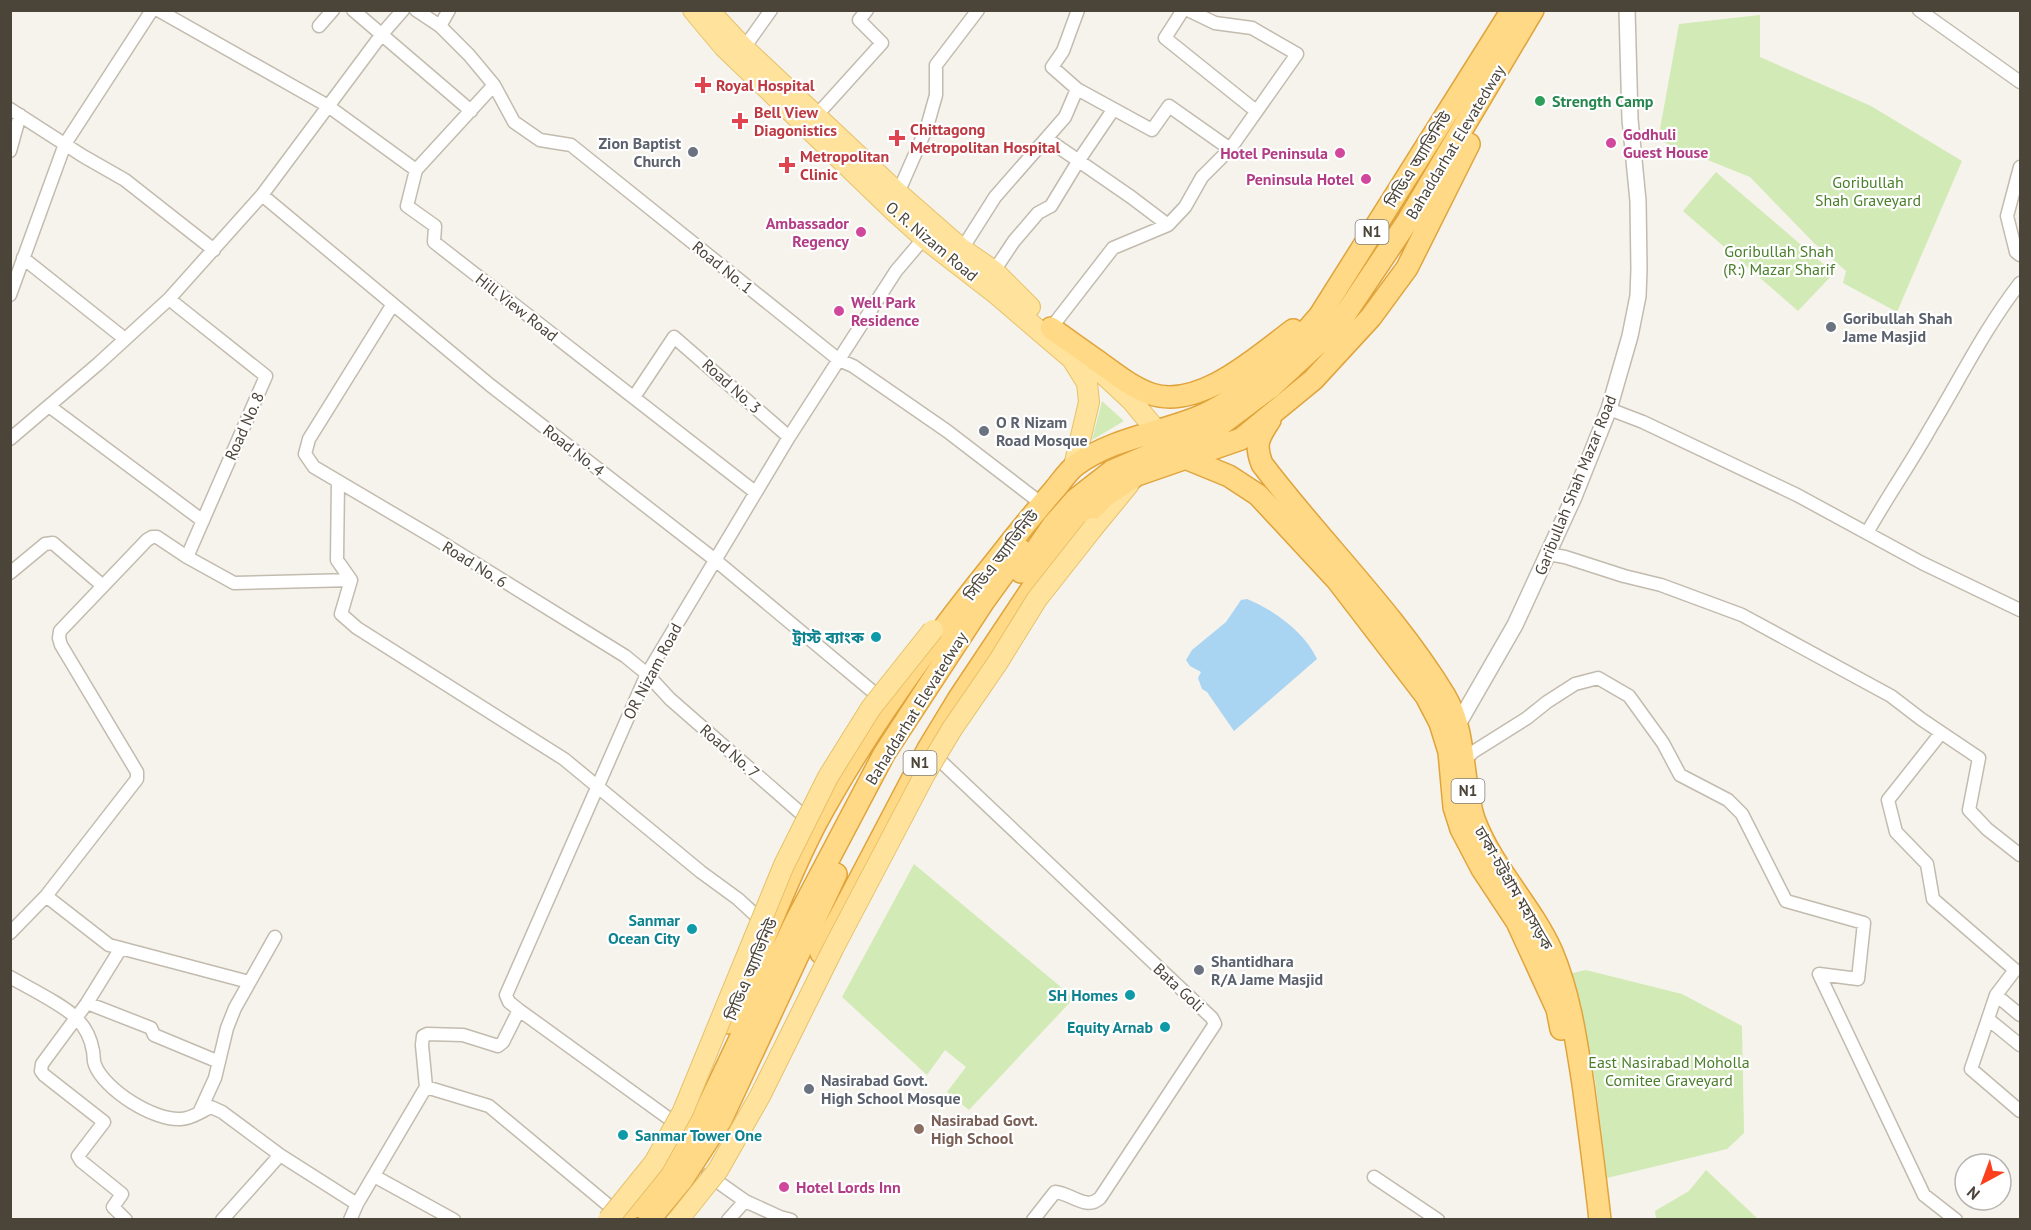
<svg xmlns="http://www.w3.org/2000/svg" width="2031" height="1230" font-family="'PT Sans','Noto Sans Bengali',sans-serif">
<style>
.green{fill:#d2eab5}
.water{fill:#a9d4f2}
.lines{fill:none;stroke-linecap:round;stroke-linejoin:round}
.minor-casing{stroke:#c2bbae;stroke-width:15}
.tertiary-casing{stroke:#c2bbae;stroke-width:18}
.primary-casing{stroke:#e6c16a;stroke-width:22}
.trunk-casing{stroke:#e0a43c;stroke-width:24}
.minor{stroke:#fff;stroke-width:12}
.tertiary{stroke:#fff;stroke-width:15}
.primary{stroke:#ffe39c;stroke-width:20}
.trunk{stroke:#ffd985;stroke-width:21}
.primary-bridge-casing{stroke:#e6c16a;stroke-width:22;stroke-linecap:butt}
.primary-bridge{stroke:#ffe39c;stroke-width:20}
.health-dot{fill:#e0444e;stroke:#fff;stroke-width:2}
.leisure-dot{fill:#2e9e5b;stroke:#fff;stroke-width:2}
.hotel-dot{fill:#d1479c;stroke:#fff;stroke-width:2}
.worship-dot{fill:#6b7280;stroke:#fff;stroke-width:2}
.culture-dot{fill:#0f9aa8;stroke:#fff;stroke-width:2}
.education-dot{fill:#8d6e63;stroke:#fff;stroke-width:2}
.labels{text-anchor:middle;stroke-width:4.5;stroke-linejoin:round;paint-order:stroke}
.shield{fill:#fff;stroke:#817c74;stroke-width:1.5}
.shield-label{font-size:15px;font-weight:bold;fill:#4b4439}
.health-label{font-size:16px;font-weight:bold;fill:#be3a42;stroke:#fff;text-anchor:start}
.leisure-label{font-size:16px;font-weight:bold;fill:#27864d;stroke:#fff;text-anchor:start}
.hotel-label{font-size:16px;font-weight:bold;fill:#b23c85;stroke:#fff;text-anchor:start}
.street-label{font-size:16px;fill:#4b4439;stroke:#fff}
.worship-label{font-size:16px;font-weight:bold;fill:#5b616d;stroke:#fff;text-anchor:start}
.park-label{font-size:16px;fill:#4a7f2a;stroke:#fff}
.culture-label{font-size:16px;font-weight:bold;fill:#0d838f;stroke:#fff;text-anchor:end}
.education-label{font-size:16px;font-weight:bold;fill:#785e54;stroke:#fff;text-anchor:start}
</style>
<rect width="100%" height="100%" fill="#f6f3ec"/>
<path class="green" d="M1760 15V57L1871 106 1962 161 1897 312 1843 283 1846 271 1814 243 1750 177 1658 140 1679 24Z
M1716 172 1834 273 1798 311 1683 211Z
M1102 401 1124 421 1092 440Z
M914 864 1074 998 969 1110 947 1092 966 1067 945 1050 927 1075 842 997Z
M1586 970 1682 994 1742 1026 1744 1133 1727 1149 1607 1178 1595 1079 1568 974Z
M1706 1170 1758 1219H1656L1655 1211 1689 1191Z"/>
<path class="water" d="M1247 599C1274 610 1305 632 1317 659L1234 731 1207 692 1202 689 1198 678 1201 672 1190 666 1186 660 1192 650 1226 622 1241 600Z"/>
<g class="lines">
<defs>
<path id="minor" d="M158 10 328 106 416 170 407 206 435 226 434 242 439 246 755 492
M353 10 471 111
M416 10 440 26 469 55 494 85 514 122 540 140 571 145 839 360 853 366 947 431 1042 504
M1078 10 1063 51 1052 67 1077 89 1152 130 1169 106 1230 149
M1183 10 1165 38 1256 111
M1919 10 2020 82
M319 26 333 10
M440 26 449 10
M744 48 771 10
M10 109 83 156 125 180 214 250
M816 116 882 43 859 20 867 10
M1047 139 1131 197 1168 225
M10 151 20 115
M2020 167 2007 216 2016 252 2020 255
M416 170 494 85
M898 193 927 127 936 95V65L978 10
M262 195 490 385 714 559 884 701
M962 249 995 197 1065 117 1077 89
M23 258 125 339
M994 271 1014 241 1038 213 1051 206 1079 160 1113 110
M10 295 65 144 152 10
M169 299 266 376 187 557
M393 304 309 439 305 454 314 467 436 539 625 656 647 674 670 699 812 823
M1051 328 1113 248 1168 225 1185 207 1202 177 1230 149 1297 54 1252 28 1215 23 1188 10
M634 397 674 337 789 437
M49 406 203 521
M1609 409 1643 422 1797 495 1922 563 2020 610
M10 439 98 364 169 299 262 195 382 34 403 10
M338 481 337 560 351 580 341 614 357 628 564 759 701 872 738 899 765 924
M1867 533C1887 497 1911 463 1931 427 1960 379 1985 328 2020 283
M1548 554 1565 557 1624 576 1661 585 1742 615 1891 696 1921 719 1979 758 1969 810 1987 829 2020 855
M10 573 45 544 53 543 103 586
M1941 733 1888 800 1896 832 1927 864 1933 899 2015 970 1996 995 2020 1015
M931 752 1212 1018 1215 1024 1100 1198C1086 1211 1071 1193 1055 1192L1033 1220
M1465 760 1473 752 1527 718 1547 702 1575 684 1598 678 1629 696 1663 743 1680 775 1728 800 1742 814 1786 901 1864 923 1858 979 1819 974 1924 1195 1956 1220
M46 896 109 945 249 982
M10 933 46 896 137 779V772L61 645 59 638 60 631 147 540 152 537H157L187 557 234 583 351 580
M10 977C27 987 66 1006 77 1019 86 1028 91 1039 93 1051 94 1056 93 1060 95 1065 105 1090 154 1121 181 1119 191 1119 202 1111 211 1107L222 1112 280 1155 357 1204
M1996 995 1971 1069 2020 1111
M87 1003 121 948
M1988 1019 2020 1045
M426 1087 489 1106 620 1215
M199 1113 215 1078 227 1028 235 1008 275 937
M682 1128 519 1010 509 1002 506 995 647 674 789 437 896 271 924 238
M708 1175 745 1201
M374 1176 454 1220
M1374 1177 1438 1220
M126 1220 113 1207 122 1194 81 1161 78 1156 104 1122 44 1075 41 1071 42 1064 87 1003 151 1028 154 1035 219 1062
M222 1220 280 1155
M350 1220 357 1204 426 1087 422 1045 423 1036 427 1034 463 1035 498 1046 503 1042 519 1010
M728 1220 745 1201 780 1217 791 1220"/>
<path id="tertiary" d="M1457 726 1515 625 1574 497 1609 409 1630 336 1638 296 1639 269 1638 201 1630 119 1627 10"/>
<path id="primary" d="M693 10 724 47 894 211 924 238 995 293 1072 359 1087 383 1089 402 1074 466
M714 16 744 48 898 193 962 249 994 271 1030 307
M1100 371 1132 401 1156 430
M1093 528 1129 484"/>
<path id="trunk" d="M1051 328C1066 339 1081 349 1096 360 1113 372 1131 387 1151 394 1199 410 1257 357 1293 330
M1270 420C1259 437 1254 443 1262 464 1321 542 1394 612 1445 696 1467 733 1461 779 1474 819 1492 868 1531 905 1552 952 1570 995 1576 1039 1583 1084 1589 1129 1595 1174 1600 1220
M1185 458 1229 476 1258 495 1337 580 1426 696 1440 723 1449 752 1454 807 1461 829 1482 869 1517 922 1557 1009 1561 1029
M1021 572 1053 525 1076 499 1112 471 1220 425 1271 387 1338 325 1407 222 1533 10
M821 953 928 749 959 698 1069 533 1105 496 1137 475 1241 439 1313 380 1371 317 1407 268 1469 144
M729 1023C758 957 782 889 815 825 866 730 931 641 999 557 1017 534 1035 512 1054 490 1061 482 1067 472 1076 465 1112 439 1155 434 1196 418 1245 398 1286 355 1320 315L1512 10
M642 1207 674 1162 710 1102 795 923 884 754 984 601 1021 550
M621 1220 644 1189
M649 1220 682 1180 721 1120 836 874"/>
</defs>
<use href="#minor" class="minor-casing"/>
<use href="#tertiary" class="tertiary-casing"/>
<use href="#primary" class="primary-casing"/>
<use href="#trunk" class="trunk-casing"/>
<use href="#minor" class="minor"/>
<use href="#tertiary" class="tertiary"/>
<use href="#primary" class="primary"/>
<use href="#trunk" class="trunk"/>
<defs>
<path id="primary-bridge" d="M608 1220 654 1163 683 1111 784 865 828 777 871 708 933 630
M678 1220 718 1170 760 1096 833 949 925 774 952 729 998 662 1037 599 1093 528"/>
</defs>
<use href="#primary-bridge" class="primary-bridge-casing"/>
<use href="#primary-bridge" class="primary-bridge"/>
</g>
<g class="health-dot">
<path d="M700 76h6v6h6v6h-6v6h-6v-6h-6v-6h6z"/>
<path d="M737 112h6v6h6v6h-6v6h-6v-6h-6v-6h6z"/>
<path d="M894 129h6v6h6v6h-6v6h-6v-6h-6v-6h6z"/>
<path d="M784 156h6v6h6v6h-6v6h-6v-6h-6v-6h6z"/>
</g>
<circle class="leisure-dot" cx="1540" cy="101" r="6"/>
<g class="hotel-dot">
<circle cx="1611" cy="143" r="6"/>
<circle cx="1340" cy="153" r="6"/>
<circle cx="1366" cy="179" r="6"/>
<circle cx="861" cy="232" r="6"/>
<circle cx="839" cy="311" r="6"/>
<circle cx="784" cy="1187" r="6"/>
</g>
<g class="worship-dot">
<circle cx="693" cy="152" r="6"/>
<circle cx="1831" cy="327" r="6"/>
<circle cx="984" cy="431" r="6"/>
<circle cx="1199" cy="970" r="6"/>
<circle cx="809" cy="1089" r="6"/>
</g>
<g class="culture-dot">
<circle cx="876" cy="637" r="6"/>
<circle cx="692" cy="929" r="6"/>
<circle cx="1130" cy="995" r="6"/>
<circle cx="1165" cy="1027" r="6"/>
<circle cx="623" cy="1135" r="6"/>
</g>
<circle class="education-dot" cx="919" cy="1129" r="6"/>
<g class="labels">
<g class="shield">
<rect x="1355.5" y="220" width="33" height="24" rx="4.5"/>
<rect x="903.5" y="751" width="33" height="24" rx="4.5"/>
<rect x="1451.5" y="779" width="33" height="24" rx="4.5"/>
</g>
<g class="shield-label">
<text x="1372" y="237">N1</text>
<text x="920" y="768">N1</text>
<text x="1468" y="796">N1</text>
</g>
<g class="health-label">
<text x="716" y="91">Royal Hospital</text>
<text x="754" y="118">Bell View<tspan x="754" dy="18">Diagonistics</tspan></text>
<text x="910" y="135">Chittagong<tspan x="910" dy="18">Metropolitan Hospital</tspan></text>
<text x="800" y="162">Metropolitan<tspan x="800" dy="18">Clinic</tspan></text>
</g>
<g class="leisure-label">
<text x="1552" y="107">Strength Camp</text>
</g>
<g class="hotel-label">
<text x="1623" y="140">Godhuli<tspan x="1623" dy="18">Guest House</tspan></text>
<text x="1328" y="159" text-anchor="end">Hotel Peninsula</text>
<text x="1354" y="185" text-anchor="end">Peninsula Hotel</text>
<text x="849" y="229" text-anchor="end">Ambassador<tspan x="849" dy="18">Regency</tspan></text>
<text x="851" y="308">Well Park<tspan x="851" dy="18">Residence</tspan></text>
<text x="796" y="1193">Hotel Lords Inn</text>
</g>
<g class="street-label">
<text transform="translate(1455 142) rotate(-59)" y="6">Bahaddarhat Elevatedway</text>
<text transform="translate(1418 159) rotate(-58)" y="6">সিডিএ অ্যাভিনিউ</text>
<text transform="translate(932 241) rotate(40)" y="6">O. R. Nizam Road</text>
<text transform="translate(723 267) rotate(39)" y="6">Road No. 1</text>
<text transform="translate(517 307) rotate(38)" y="6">Hill View Road</text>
<text transform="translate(732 386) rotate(42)" y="6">Road No. 3</text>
<text transform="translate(244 426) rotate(-66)" y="6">Road No. 8</text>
<text transform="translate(574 450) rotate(38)" y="6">Road No. 4</text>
<text transform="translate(1575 485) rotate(-68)" y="6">Garibullah Shah Mazar Road</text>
<text transform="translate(1001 555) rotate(-52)" y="6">সিডিএ অ্যাভিনিউ</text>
<text transform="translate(475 564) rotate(32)" y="6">Road No. 6</text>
<text transform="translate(652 671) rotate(-62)" y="6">OR Nizam Road</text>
<text transform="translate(916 708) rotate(-58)" y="6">Bahaddarhat Elevatedway</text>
<text transform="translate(730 751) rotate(41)" y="6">Road No. 7</text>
<text transform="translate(1514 888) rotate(60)" y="6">ঢাকা-চট্টগ্রাম মহাসড়ক</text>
<text transform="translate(751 969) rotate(-67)" y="6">সিডিএ অ্যাভিনিউ</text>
<text transform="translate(1179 987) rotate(43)" y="6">Bata Goli</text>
</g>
<g class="worship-label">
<text x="681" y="149" text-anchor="end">Zion Baptist<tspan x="681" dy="18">Church</tspan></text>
<text x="1843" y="324">Goribullah Shah<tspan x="1843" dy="18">Jame Masjid</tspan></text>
<text x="996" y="428">O R Nizam<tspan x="996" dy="18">Road Mosque</tspan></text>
<text x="1211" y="967">Shantidhara<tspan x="1211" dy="18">R/A Jame Masjid</tspan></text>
<text x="821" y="1086">Nasirabad Govt.<tspan x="821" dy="18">High School Mosque</tspan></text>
</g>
<g class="park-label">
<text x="1868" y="188">Goribullah<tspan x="1868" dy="18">Shah Graveyard</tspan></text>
<text x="1779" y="257">Goribullah Shah<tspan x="1779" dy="18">(R:) Mazar Sharif</tspan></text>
<text x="1669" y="1068">East Nasirabad Moholla<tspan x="1669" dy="18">Comitee Graveyard</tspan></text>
</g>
<g class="culture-label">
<text x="864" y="643">ট্রাস্ট ব্যাংক</text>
<text x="680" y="926">Sanmar<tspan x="680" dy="18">Ocean City</tspan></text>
<text x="1118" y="1001">SH Homes</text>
<text x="1153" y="1033">Equity Arnab</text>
<text x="635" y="1141" text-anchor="start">Sanmar Tower One</text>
</g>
<g class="education-label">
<text x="931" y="1126">Nasirabad Govt.<tspan x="931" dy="18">High School</tspan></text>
</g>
</g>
<rect width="2031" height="1230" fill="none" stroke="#4b4439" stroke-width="24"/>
<g transform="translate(1983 1182) rotate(221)"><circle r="28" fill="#ffffff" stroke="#b7b4b0" stroke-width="1.5"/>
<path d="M0-4.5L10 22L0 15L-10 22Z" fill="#fc3f1d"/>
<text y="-9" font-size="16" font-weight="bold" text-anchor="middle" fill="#4b4439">N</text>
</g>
</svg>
